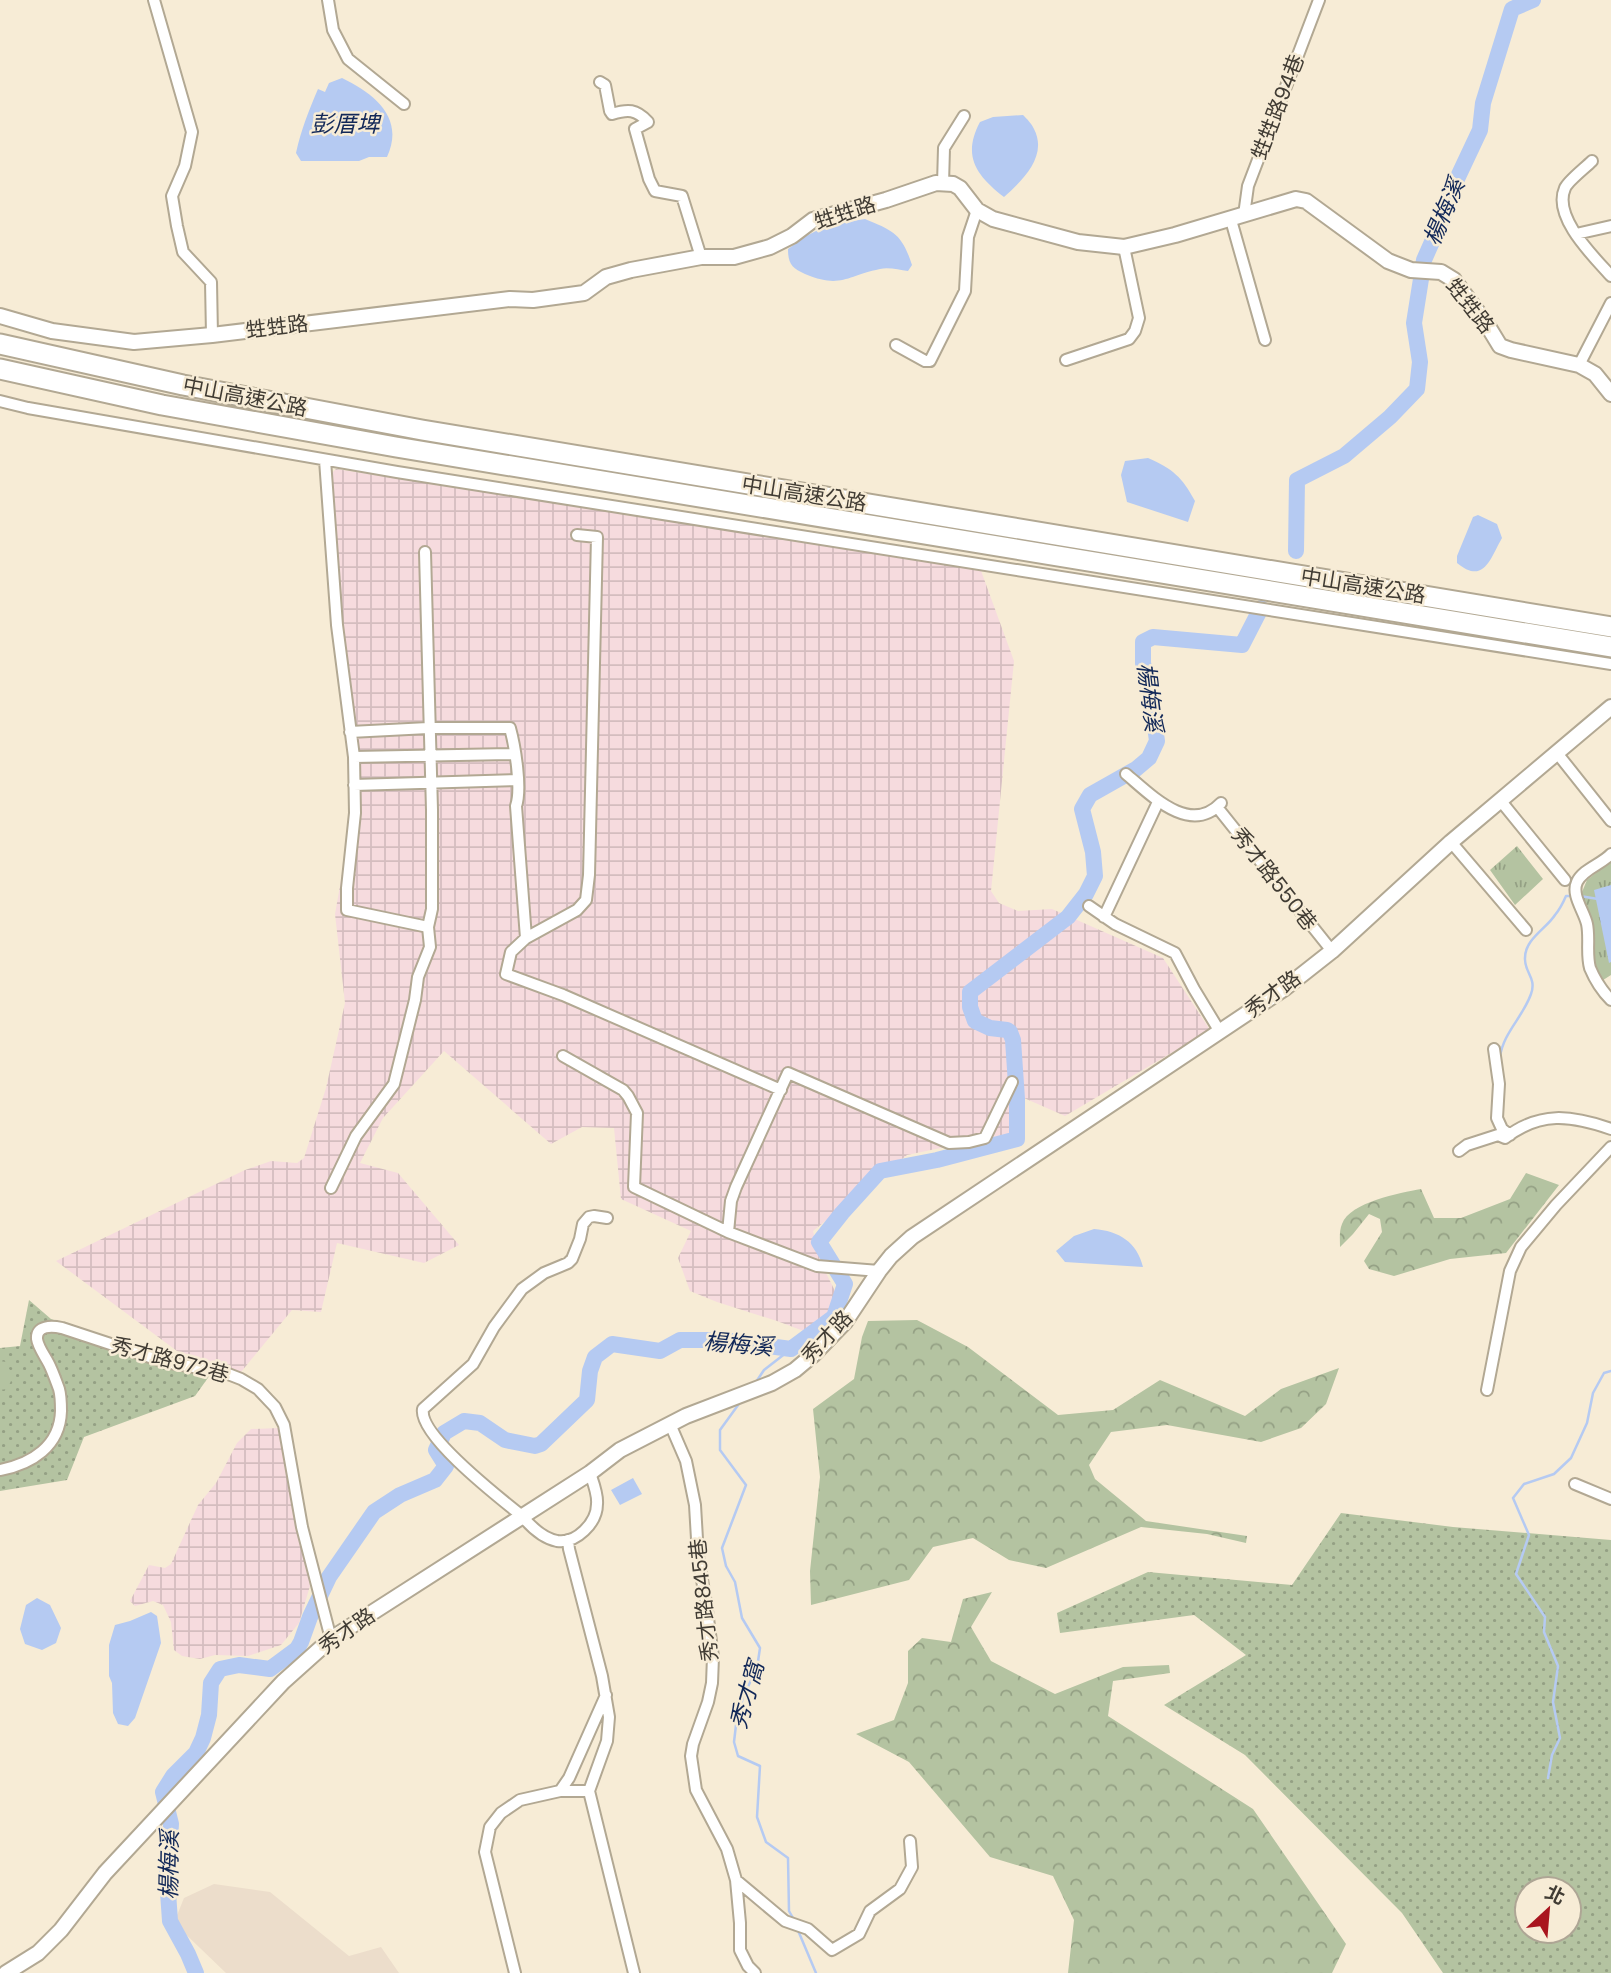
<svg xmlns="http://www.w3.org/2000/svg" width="1611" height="1973" font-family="Poppins,'Noto Sans TC',sans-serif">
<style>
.industrial{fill:url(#industrial-grid)}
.education{fill:#ecddcb}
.grass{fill:url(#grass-dots);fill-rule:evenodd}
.forest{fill:url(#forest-crowns)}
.park{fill:url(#park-tufts)}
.garden{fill:#b4c3a1}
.water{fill:#b5caf2}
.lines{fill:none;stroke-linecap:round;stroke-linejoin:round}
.stream{stroke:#b5caf2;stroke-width:2.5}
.river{stroke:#b5caf2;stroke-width:16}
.street-casing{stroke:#b2a893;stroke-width:14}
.secondary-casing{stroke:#b2a893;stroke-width:18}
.highway-casing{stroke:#b2a893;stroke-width:23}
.street{stroke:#fff;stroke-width:10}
.secondary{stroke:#fff;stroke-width:14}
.highway{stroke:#fff;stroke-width:19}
.labels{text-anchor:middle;stroke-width:5;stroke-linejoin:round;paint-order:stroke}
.street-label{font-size:21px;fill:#413c34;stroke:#f7ecd6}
.water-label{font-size:23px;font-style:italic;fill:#122858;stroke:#f7ecd6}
</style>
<defs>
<pattern id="industrial-grid" width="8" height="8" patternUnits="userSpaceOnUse" patternTransform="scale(1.75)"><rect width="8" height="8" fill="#f6dbde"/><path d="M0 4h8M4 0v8" fill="none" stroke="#d4bdbf"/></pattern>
<pattern id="grass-dots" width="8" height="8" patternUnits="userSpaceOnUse" patternTransform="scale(1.75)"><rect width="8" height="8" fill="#b4c3a1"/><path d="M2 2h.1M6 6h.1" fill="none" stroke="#94a084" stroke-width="1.8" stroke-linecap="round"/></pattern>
<pattern id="forest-crowns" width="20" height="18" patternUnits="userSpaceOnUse" patternTransform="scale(1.75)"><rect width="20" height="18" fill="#b4c3a1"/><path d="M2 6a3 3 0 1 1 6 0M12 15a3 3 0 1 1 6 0" fill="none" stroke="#94a084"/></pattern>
<pattern id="park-tufts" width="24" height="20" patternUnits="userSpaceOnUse" patternTransform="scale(1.75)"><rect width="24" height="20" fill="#b4c3a1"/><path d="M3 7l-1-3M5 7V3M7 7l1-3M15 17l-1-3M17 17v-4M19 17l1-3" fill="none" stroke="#94a084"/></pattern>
</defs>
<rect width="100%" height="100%" fill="#f7ecd6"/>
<path class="industrial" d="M336 469 980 568 1014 661 991 891 999 903 1018 911 1052 909 1163 958 1210 1030 1065 1116 1010 1092 1012 1133 907 1155 813 1231 820 1261 838 1297 817 1336 777 1321 717 1302 690 1291 678 1258 691 1231 621 1199 614 1128 582 1127 551 1144 444 1051 383 1118 360 1163 398 1173 459 1245 424 1263 337 1243 321 1312 292 1310 241 1372 177 1351 56 1261 245 1170 271 1161 297 1163 304 1158 326 1088 345 1003 335 914 346 852 349 800 343 649 320 485Z
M279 1428 310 1586 299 1623 281 1645 248 1656 215 1655 200 1659 182 1656 174 1650 171 1622 163 1605 153 1601 135 1606 130 1601 149 1565 165 1568 171 1564 198 1505 216 1483 237 1443 251 1429Z"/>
<path class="education" d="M214 1884 270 1892 349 1956 381 1947 399 1973H226L174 1923 184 1898Z"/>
<path class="grass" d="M29 1300 51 1319 210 1375 195 1396 84 1437 67 1480 0 1491V1348L20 1346Z
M1341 1513 1453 1527 1611 1540V1973H1443L1402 1913 1245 1755 1164 1705 1246 1655 1194 1615 1060 1633 1057 1613 1148 1572 1292 1585ZM1569 1889V1931H1527V1889Z"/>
<path class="forest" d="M1526 1173 1559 1185 1506 1253 1450 1259 1394 1276 1369 1269 1364 1261 1382 1232 1380 1219 1369 1214 1353 1234 1340 1247C1340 1240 1339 1231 1342 1224 1350 1202 1400 1193 1421 1189L1434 1218H1461L1510 1199Z
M917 1320 968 1347 1058 1415 1113 1410 1160 1380 1245 1416 1281 1389 1339 1368 1326 1404 1301 1428 1261 1442 1167 1425 1111 1432 1089 1465 1095 1479 1146 1521 1247 1536 1246 1543 1207 1534 1141 1527 1046 1568 1009 1560 973 1538 933 1547 909 1580 811 1605 810 1571 820 1477 813 1409 854 1379 862 1337 868 1321Z
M992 1592 971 1627 991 1661 1055 1694 1123 1667 1169 1665 1170 1673 1113 1681 1108 1716 1253 1809 1346 1944 1332 1973H1068L1074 1920 1053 1876 990 1857 909 1762 856 1734 894 1720 908 1683V1651L922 1638 951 1642 963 1599Z"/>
<path class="park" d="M1517 846 1543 879 1515 905 1490 870Z
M1611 861V975L1600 982 1594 969 1590 923 1582 892 1587 880Z"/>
<path class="garden" d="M0 1361 6 1362 13 1377 7 1389 0 1390Z"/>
<path class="water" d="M342 78C375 94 405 118 387 157H369L359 161H301L296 153C301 130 309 110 318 89L325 92 329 83Z
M1023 115C1027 119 1032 124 1034 129 1048 156 1023 180 1004 197 976 175 962 156 980 122L993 117Z
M865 219C894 231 902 234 912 265L908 271C899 270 889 267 880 269 846 276 841 289 805 274 792 268 788 264 788 249L806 236 828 225Z
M1148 458C1173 469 1182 477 1195 501L1188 522 1127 502 1121 475 1125 461Z
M1478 515 1497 524 1502 538C1490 559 1484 585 1457 563V556L1473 517Z
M1611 885V962L1609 963 1594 890Z
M1094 1229C1119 1231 1137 1242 1143 1267L1065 1262 1056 1251 1074 1236Z
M633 1478 642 1494 620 1505 611 1490Z
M37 1598 50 1605 61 1628 56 1643 42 1650 25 1644 20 1629 26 1605Z
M151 1612 157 1616 161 1643 135 1718 128 1726 118 1724 113 1713 112 1683 109 1676V1645L115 1625 130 1621Z"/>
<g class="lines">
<path class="stream" d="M1580 896 1598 899
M1500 1057C1503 1033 1523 1017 1531 994 1537 978 1524 972 1525 958 1525 939 1546 929 1555 915 1560 909 1563 903 1566 896H1574
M756 1382 764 1370 791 1349
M741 1401 720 1430V1450L746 1485 722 1548 726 1566 735 1582 742 1618 760 1648 757 1668 743 1697 736 1725 734 1742 738 1756 760 1766 757 1817 766 1842 788 1858 789 1911 793 1918
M1548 1778 1552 1755 1560 1738 1553 1702 1558 1666 1544 1632 1545 1617 1516 1574 1529 1535 1513 1498 1524 1484 1554 1474 1571 1458 1587 1423 1593 1393 1604 1373 1611 1371
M797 1928 816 1973"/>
<path class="river" d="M1296 551 1297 480 1344 456 1390 417 1417 389 1420 362 1414 323 1424 260 1443 217 1456 181 1480 130 1483 103 1512 9 1533 0
M196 1973 188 1954 170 1921 167 1878 171 1824 163 1792 173 1776 196 1753 203 1738 209 1715 211 1683 220 1669 239 1665 270 1669 297 1649 301 1642 310 1617 329 1577 374 1512 400 1495 435 1480 446 1466 436 1450 444 1433 464 1421 480 1423 505 1440 535 1446 541 1444 587 1400 590 1371 595 1357 612 1344 660 1351 680 1340H723L791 1349 834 1317 845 1284 819 1242 842 1213 880 1171 937 1160 1017 1139V1099L1013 1040 1010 1032 1007 1030 990 1028 975 1021 970 1007V992L1068 917 1086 894 1095 876 1093 852 1082 809 1090 795 1136 769 1149 758 1157 741 1152 704 1143 663V642L1153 637 1242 645 1261 608"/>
<defs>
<path id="street" d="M154 0 192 132 185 166 172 196 177 226 183 252 211 282 212 335
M328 0 333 30 348 59 404 104
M600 82 605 85 610 111 612 114C628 109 636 109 648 122L635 129 649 179 655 191 682 196 701 257
M1592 161C1585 168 1568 181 1565 188 1552 217 1594 257 1611 276
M943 184 944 148 964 116
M1244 215 1248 186 1319 0
M1231 220 1265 340
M1576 234 1611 226
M896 345 925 361H930L965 291 968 237 977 210
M1066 360 1129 339 1135 331 1139 318 1124 247
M1579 365 1611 303
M0 401 28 408 397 472 1611 664
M325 460 337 625 354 757 355 813 347 888V910L428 927
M577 535 597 537 589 875 586 900 577 910 526 938 511 952 506 974 563 995 781 1090
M350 732 428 728H510C515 746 522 789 516 806L526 938
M1557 753 1611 821
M354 757 515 754
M1126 774C1151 795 1190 836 1221 803
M354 785 518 780
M1500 800 1565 880
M1217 807 1332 951
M1451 842 1526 930
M1611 854C1602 864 1583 869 1577 882 1571 895 1584 911 1587 924 1590 938 1586 954 1590 968 1595 980 1602 991 1611 1000
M1089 906 1115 924 1175 953 1194 989 1220 1032
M1104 917 1158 802
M1494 1049 1499 1084 1497 1118 1502 1129 1510 1135
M563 1056 623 1090 628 1096 637 1113 634 1187 728 1232 817 1266 879 1271
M1459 1151 1467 1145 1498 1135 1505 1138C1540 1111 1571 1115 1611 1129
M331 1188 356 1136 394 1084 415 1000 418 977 430 947 428 927 432 909V810L425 552
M728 1232 731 1201 736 1187 788 1073 949 1143 969 1142 985 1138 1012 1082
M1487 1390 1510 1271 1521 1247 1556 1205 1611 1147
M670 1424 686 1461 695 1505 698 1556 706 1603 713 1657 712 1683 708 1702 693 1744 691 1756 696 1790 727 1849 736 1880 740 1923V1950L748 1966 755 1973
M0 1470C32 1464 60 1446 61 1411 61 1404 61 1396 59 1389 56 1381 53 1372 49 1364 45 1356 38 1347 37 1339 36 1325 52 1326 62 1328L165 1362 223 1372 241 1379 258 1389 275 1407 284 1425 302 1527 331 1639
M590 1473C593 1482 598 1494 597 1504 597 1523 576 1544 557 1541 542 1538 531 1527 522 1516 501 1499 418 1435 423 1409L473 1364 494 1327 522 1289 544 1273 568 1263 572 1259 580 1239 583 1224 589 1217 594 1216 607 1218
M1575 1484 1611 1499
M568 1540 569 1549 602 1676 609 1717 607 1741 589 1791 634 1973
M560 1791 569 1778 606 1695
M736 1880 785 1921 808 1929 832 1950 859 1934 870 1911 900 1889 912 1867 910 1841
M515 1973 485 1852 490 1827 501 1813 520 1800 560 1791H589"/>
<path id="secondary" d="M0 316 52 331 134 342 212 335 510 299 533 300 584 293 606 277 631 270 701 257H734L770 247 792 236 813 220 886 200 936 183 953 184 960 188 977 210 993 219 1078 242 1124 247 1175 235 1296 199 1306 201 1388 261 1411 270 1441 272 1454 280 1486 323 1500 346 1511 350 1579 365 1595 374 1611 394
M6 1973 38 1953 61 1930 105 1873 283 1682 331 1639 590 1473 620 1450 686 1416 772 1383 795 1370 814 1354 845 1322 879 1271 891 1256 912 1237 1285 988 1332 951 1451 842 1611 707"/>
<path id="highway" d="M0 344 183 385 422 430 1611 627
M0 369 162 405 396 447 1611 647"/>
</defs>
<use href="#street" class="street-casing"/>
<use href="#secondary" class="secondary-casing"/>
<use href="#highway" class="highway-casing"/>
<use href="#street" class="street"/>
<use href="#secondary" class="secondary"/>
<use href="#highway" class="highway"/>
</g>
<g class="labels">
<g class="street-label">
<text transform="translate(1278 107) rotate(-69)" y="7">甡甡路94巷</text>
<text transform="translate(845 213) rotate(-18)" y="7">甡甡路</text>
<text transform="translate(1470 306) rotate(52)" y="7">甡甡路</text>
<text transform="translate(277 327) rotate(-7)" y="7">甡甡路</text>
<text transform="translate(245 397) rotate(11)" y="7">中山高速公路</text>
<text transform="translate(804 494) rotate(9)" y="7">中山高速公路</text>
<text transform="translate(1363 586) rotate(9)" y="7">中山高速公路</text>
<text transform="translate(1274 879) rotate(52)" y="7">秀才路550巷</text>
<text transform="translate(1273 994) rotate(-36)" y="7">秀才路</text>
<text transform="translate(827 1337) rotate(-47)" y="7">秀才路</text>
<text transform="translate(170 1360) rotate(15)" y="7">秀才路972巷</text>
<text transform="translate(704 1600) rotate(-96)" y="7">秀才路845巷</text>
<text transform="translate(347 1631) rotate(-35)" y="7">秀才路</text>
</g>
<g class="water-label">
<text x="345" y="132">彭厝埤</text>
<text transform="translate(1444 212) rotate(-67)" y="8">楊梅溪</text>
<text transform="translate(1150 697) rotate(83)" y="8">楊梅溪</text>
<text transform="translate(738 1344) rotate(5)" y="8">楊梅溪</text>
<text transform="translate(747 1695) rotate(-74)" y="8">秀才窩</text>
<text transform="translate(169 1865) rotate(-89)" y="8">楊梅溪</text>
</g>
</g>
<g transform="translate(1548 1910) rotate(26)"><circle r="33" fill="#f7ecd6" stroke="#aea695" stroke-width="2"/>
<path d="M0-5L12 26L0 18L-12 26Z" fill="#a9151e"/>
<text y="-10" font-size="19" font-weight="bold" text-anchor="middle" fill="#413c34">北</text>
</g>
</svg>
